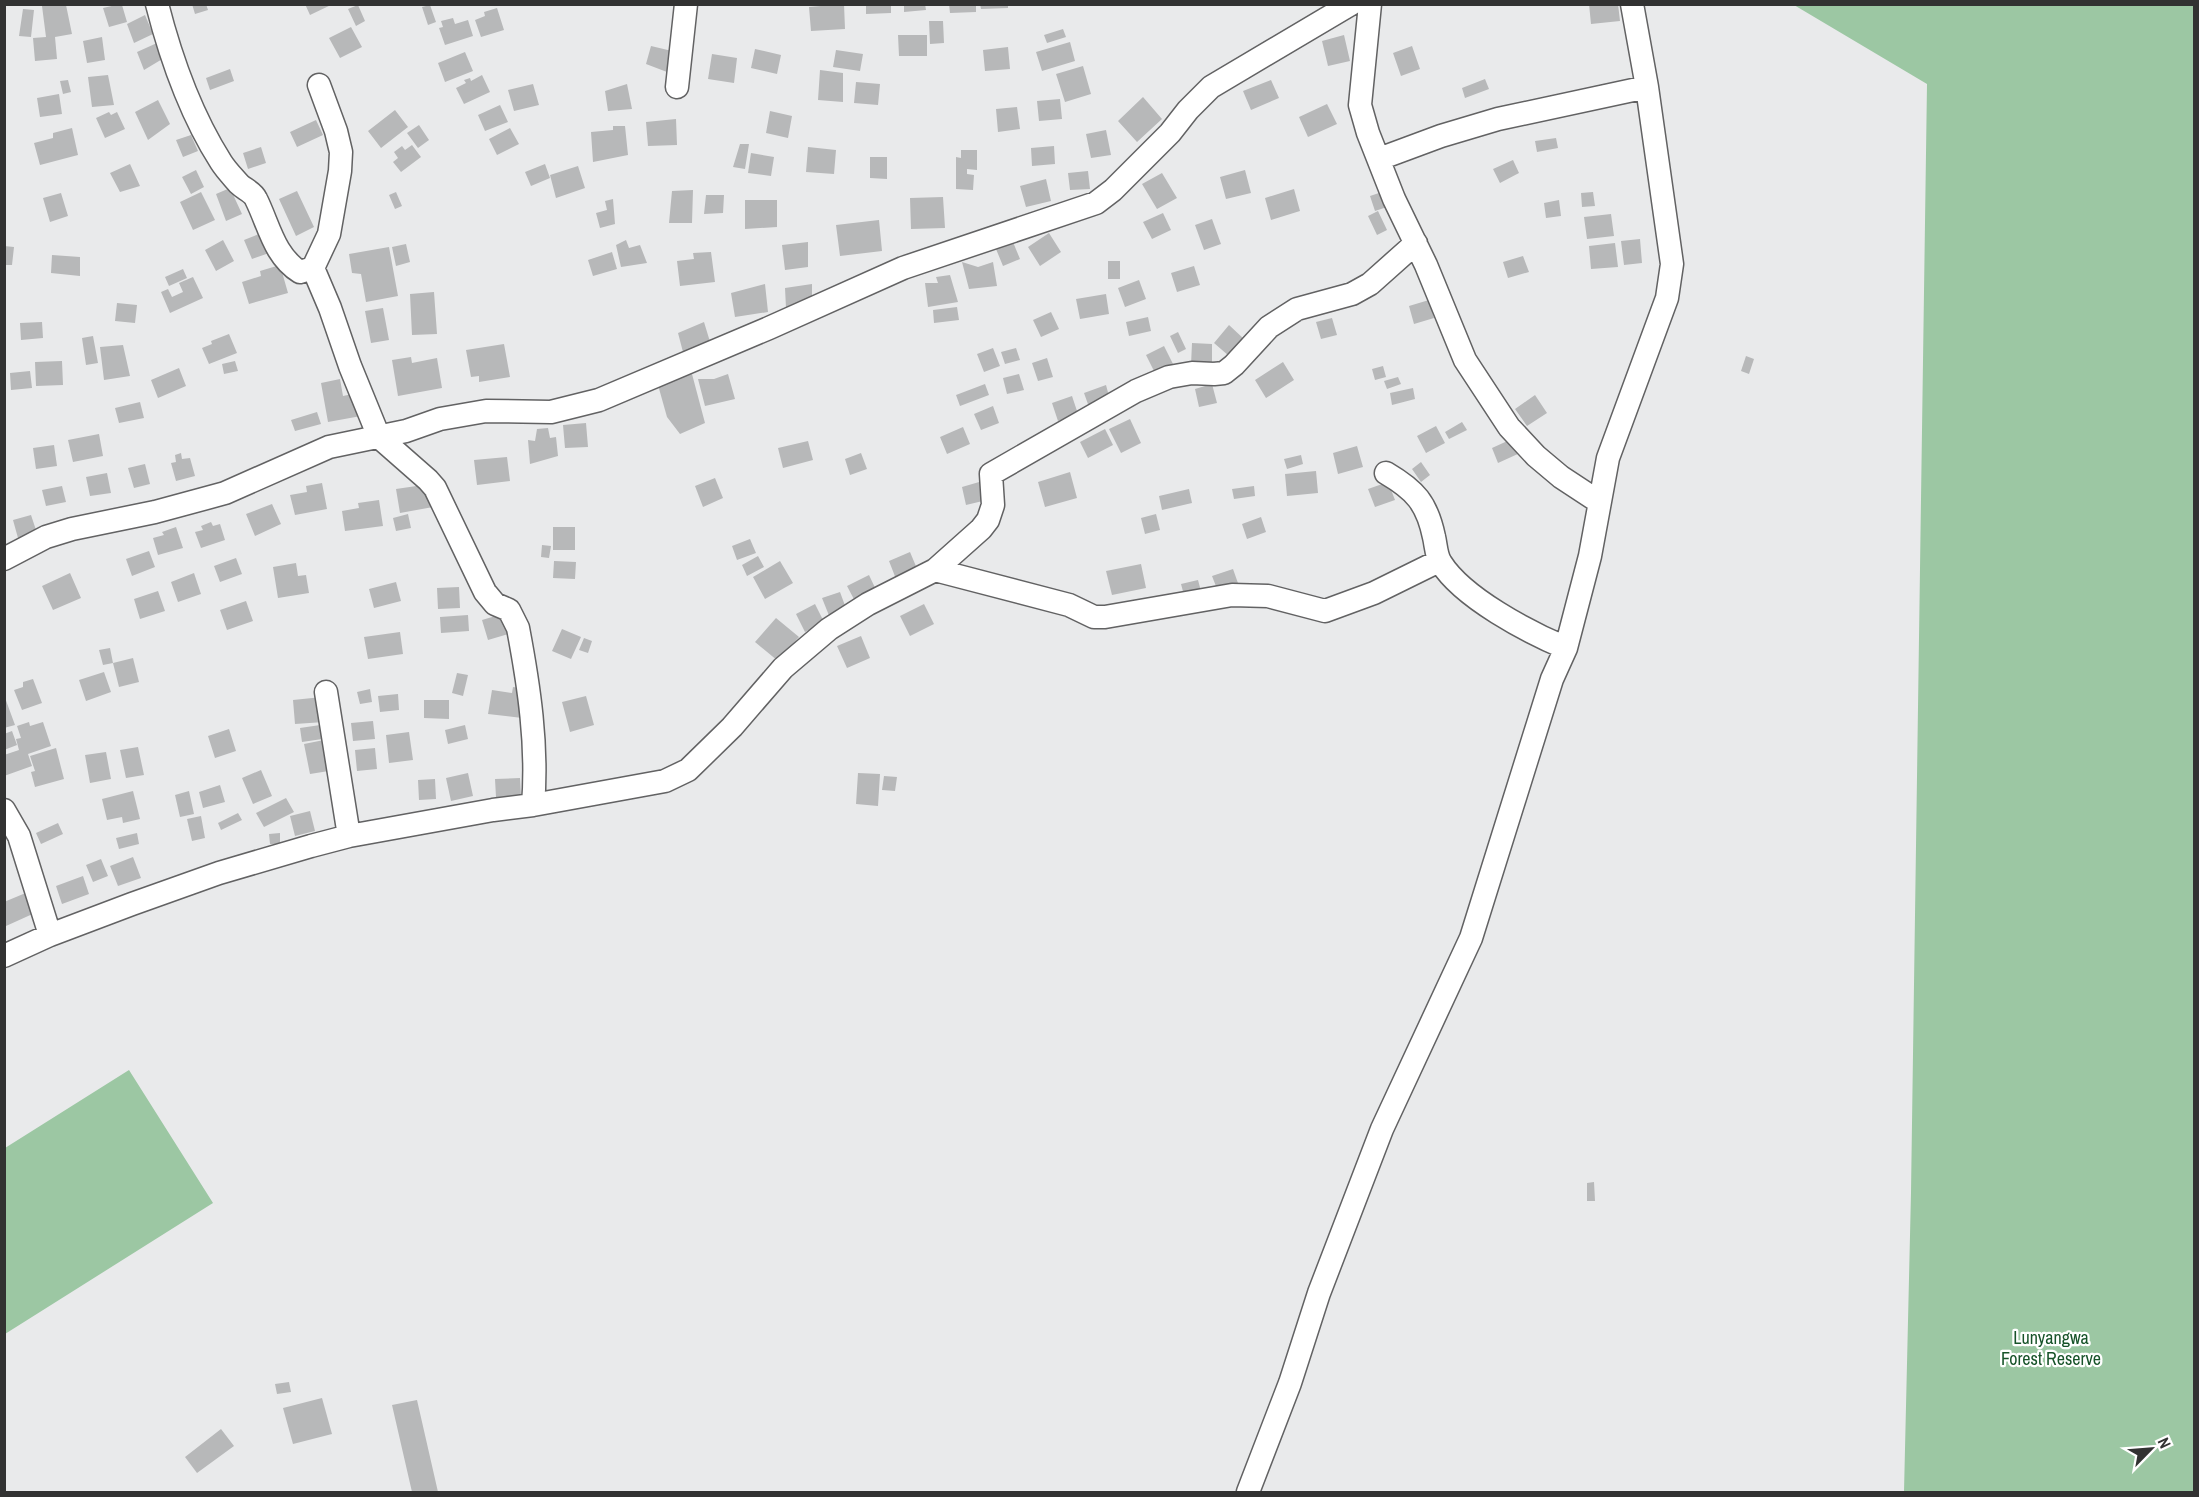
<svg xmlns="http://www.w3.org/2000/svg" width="2199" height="1497" font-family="'Archivo Narrow',sans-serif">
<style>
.green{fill:#9cc7a3}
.building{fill:#b7b8b9}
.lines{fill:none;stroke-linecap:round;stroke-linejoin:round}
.minor-casing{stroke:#626263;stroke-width:25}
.minor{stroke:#fff;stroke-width:22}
.labels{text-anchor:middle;stroke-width:4.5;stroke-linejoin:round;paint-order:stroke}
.park-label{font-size:18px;fill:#175329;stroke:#fff}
</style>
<rect width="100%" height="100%" fill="#e9eaeb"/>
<path class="green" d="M1794 5H2194V1492H1904L1911 1193 1927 84Z
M129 1070 213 1203 5 1334V1148Z"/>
<path class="building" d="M192 4H206L208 10 195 14Z
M305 4H333L310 15Z
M844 4 845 29 811 31 809 7Z
M866 4H891V13L866 14Z
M904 4H925L926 10 904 12Z
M949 4H976V12L950 13Z
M980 4H1008V8L981 9Z
M1589 4H1618L1620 21 1591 24Z
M66 5 72 34 55 37 57 59 35 61 33 38 46 37 42 6Z
M116 5H122L127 22 109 27 103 8Z
M358 5 365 21 356 26 348 9Z
M430 5 436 22 428 25 422 7Z
M497 8 504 30 481 37 475 20 485 16 484 12Z
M23 9 34 10 31 37 19 36Z
M145 15 153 34 134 43 127 24Z
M453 18 455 24 468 20 473 36 445 45 439 28 443 27 441 21Z
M929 21H943L944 43 930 44Z
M351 27 362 47 340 58 329 38Z
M1063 29 1066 37 1047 43 1044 35Z
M898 35H927V56H899Z
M1344 35 1350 61 1328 66 1322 41Z
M102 37 105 60 87 63 83 41Z
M1070 42 1075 61 1042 71 1036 52Z
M157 43 164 58 144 70 137 52Z
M651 46 672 51 667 72 646 64Z
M1412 46 1420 69 1401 76 1393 53Z
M1008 47 1010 69 985 71 983 50Z
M755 49 781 55 777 74 751 68Z
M836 50 863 54 860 71 833 67Z
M465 52 473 71 445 82 438 63Z
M712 54 737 58 734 83 708 79Z
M1083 66 1091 94 1065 102 1056 74Z
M230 69 234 81 210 90 206 78Z
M820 70 843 73V102L818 100Z
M108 75 114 105 92 107 88 77Z
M482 75 490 92 464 104 456 88 466 83 464 80 470 78 471 81Z
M1485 79 1489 89 1465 98 1462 88Z
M68 80 71 92 63 94 60 81Z
M1271 80 1279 98 1251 110 1243 91Z
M856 82 880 84 878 105 854 103Z
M533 84 539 105 514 111 508 90Z
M627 84 632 109 608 111 605 91Z
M59 94 62 114 40 117 37 98Z
M1143 97 1162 119 1137 142 1118 121Z
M1060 99 1062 119 1039 121 1037 101Z
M158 100 170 124 148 140 135 112Z
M1327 104 1337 124 1308 137 1299 117Z
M500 105 508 122 485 131 478 115Z
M1017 107 1020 129 998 132 996 109Z
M395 110 408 127 381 148 368 131Z
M770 111 792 116 788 138 766 133Z
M109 112 111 115 117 112 125 129 105 138 96 118Z
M676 119 677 145 648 146 646 122Z
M316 120 323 135 297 147 290 132Z
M419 125 429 140 418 148 407 133Z
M613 126H625L628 155 593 162 591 132 613 130Z
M72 128 78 155 40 165 34 143 53 138V133Z
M510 128 519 144 497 155 489 139Z
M1106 130 1111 155 1091 158 1086 134Z
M191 135 198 151 183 157 176 140Z
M1556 138 1558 148 1537 152 1535 141Z
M740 144H749L745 169 733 167Z
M412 145 421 157 401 172 393 162 398 158 394 152 402 146 405 150Z
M1054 146 1055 164 1032 166 1031 148Z
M261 147 266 163 248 169 243 153Z
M808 147 836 150 834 174 806 172Z
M961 150H977V170L967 169V174L974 175 973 190 956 189V157L961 158Z
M751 153 774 157 771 176 748 173Z
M870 157H887V179L870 178Z
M1513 160 1519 173 1500 183 1493 169Z
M130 164 140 186 120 192 110 173Z
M545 164 550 178 531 186 525 172Z
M578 166 585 188 556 198 550 175Z
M196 170 204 187 191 194 182 177Z
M1245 170 1251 193 1226 199 1220 177Z
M1088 171 1090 189 1070 190 1068 173Z
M1162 173 1177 198 1157 209 1142 184Z
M1046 179 1051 201 1026 207 1020 186Z
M230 188 242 214 226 221 216 194Z
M1294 189 1300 211 1271 220 1265 198Z
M693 190 692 223H669L672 191Z
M297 191 314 227 296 236 279 199Z
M201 192 215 220 193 230 180 202Z
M396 192 402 206 395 209 389 195Z
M1382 192 1387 207 1375 211 1370 196Z
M1593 192 1595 206 1582 207 1581 193Z
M61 193 68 216 50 222 43 198Z
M706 195H724L723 213 704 214Z
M943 197 945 228 911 229 910 198Z
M613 199 615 224 600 228 596 213 607 210 605 201Z
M745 200H777V227L745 229Z
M1559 200 1561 216 1546 218 1544 203Z
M1378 211 1387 230 1377 235 1368 216Z
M1163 213 1171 230 1152 239 1143 222Z
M1611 214 1614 236 1587 239 1584 217Z
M1212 219 1221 244 1204 250 1195 225Z
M879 220 882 251 840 256 836 225Z
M264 232 272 252 252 259 244 240Z
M1049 233 1061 252 1040 266 1028 247Z
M1640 239 1642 263 1624 265 1621 241Z
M223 240 234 261 216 271 205 250Z
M626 240 629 248 640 245 647 263 621 267 616 245Z
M808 242V267L785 270 782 245Z
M1013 242 1020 259 1003 266 996 249Z
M1615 243 1618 267 1591 269 1589 246Z
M406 244 410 262 396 266 392 247Z
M4 246 14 247 12 265H4Z
M389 247 398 296 366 302 361 274 352 273 349 254Z
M612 252 617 269 593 276 588 260Z
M711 252 715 282 680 286 677 261 694 259 693 253Z
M52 255 80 257V276L51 273Z
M1523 256 1529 272 1508 278 1503 262Z
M1108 261H1120V279H1108Z
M962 262 978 267 993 262 997 286 969 289Z
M280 265 288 293 249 304 242 282 261 276 260 271Z
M1194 266 1200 285 1177 292 1171 273Z
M183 269 187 278 169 286 165 277Z
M950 275 958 302 928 307 925 283H938L936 277Z
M193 277 203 298 170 313 161 292 168 289 172 297 183 292 179 283Z
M1139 280 1146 299 1125 307 1118 288Z
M765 284 768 312 735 317 731 293Z
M812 284V306L786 308 785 288Z
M434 292 437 334 412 335 410 294Z
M1106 294 1109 314 1080 319 1076 299Z
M1429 300 1434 318 1414 324 1409 306Z
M117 303 137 305 135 323 115 321Z
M957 307 959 320 934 323 933 310Z
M383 308 389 340 371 343 365 311Z
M1051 312 1059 329 1041 337 1033 320Z
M1148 317 1151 331 1129 336 1126 322Z
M1332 318 1337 335 1321 339 1316 322Z
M42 322 43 338 21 340 20 323Z
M704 322 711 345 683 352 678 333Z
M1229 325 1244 339 1229 356 1214 343Z
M1178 332 1186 349 1178 353 1170 336Z
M229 334 237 353 209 364 202 348 212 344 211 341Z
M93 336 98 363 86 365 82 338Z
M1192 343 1212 344V365H1191Z
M504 344 510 377 479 382V376L471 377 466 350Z
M123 345 130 376 104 380 100 347Z
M1164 346 1175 368 1157 377 1146 355Z
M993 348 1000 366 984 372 977 354Z
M1016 348 1020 360 1005 364 1001 352Z
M1746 356 1754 359 1749 374 1741 371Z
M411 357 412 363 437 358 442 388 398 396 392 360Z
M1047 358 1053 377 1038 381 1032 363Z
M62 361 63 385 36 386 35 362Z
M235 361 238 371 224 374 222 364Z
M1283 362 1294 380 1266 398 1255 380Z
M1383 366 1386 377 1375 380 1372 369Z
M179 368 186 386 158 398 151 380Z
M30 371 32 388 11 390 10 373Z
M692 374 705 423 680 434 667 417 658 385Z
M728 374 735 399 705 406 698 379H714Z
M1019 374 1024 390 1007 394 1003 378Z
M1398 377 1401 384 1387 389 1384 381Z
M340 379 343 396 357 393 361 416 328 422 321 383Z
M985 384 989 395 960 406 956 395Z
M1212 384 1217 403 1199 407 1195 389Z
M1106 385 1110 400 1089 407 1084 393Z
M1413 388 1415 399 1392 405 1390 393Z
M1535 395 1547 413 1527 426 1515 409Z
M1072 396 1078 414 1058 421 1052 403Z
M140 402 144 418 119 423 115 408Z
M993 406 999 423 981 430 974 414Z
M317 412 321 424 295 431 291 420Z
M1130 419 1141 443 1121 453 1109 429Z
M1462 422 1467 430 1449 439 1445 432Z
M586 423 588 447 565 448 563 425Z
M1436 426 1445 443 1426 453 1417 436Z
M963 427 970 444 947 454 940 437Z
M548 428 550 438 556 437 558 456 530 464 528 440 535 441 537 429Z
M1105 429 1113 445 1088 458 1080 442Z
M99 434 103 456 73 462 68 440Z
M1514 438 1520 453 1498 463 1492 448Z
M808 441 813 460 783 468 778 448Z
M54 445 57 466 36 469 33 448Z
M1357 446 1363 467 1338 474 1333 453Z
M181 453 182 459 190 458 195 476 176 481 171 463 176 462 175 455Z
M861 453 867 469 850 475 845 459Z
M1301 455 1303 464 1287 469 1284 459Z
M507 457 510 481 477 485 474 460Z
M1421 462 1430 475 1421 482 1412 469Z
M145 464 150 484 134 488 128 468Z
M1316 471 1318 493 1287 496 1285 474Z
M1070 472 1077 498 1045 507 1038 482Z
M107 473 111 493 90 496 86 477Z
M715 478 723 498 703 507 695 486Z
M986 480 991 499 966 505 962 487Z
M1388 482 1395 500 1375 507 1368 489Z
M322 483 327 509 295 515 290 495 307 492 306 486Z
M430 484 433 507 400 513 396 489Z
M62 486 66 502 46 506 42 490Z
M1254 486 1255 496 1234 499 1232 489Z
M1189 489 1192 503 1162 510 1159 496Z
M379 500 383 526 345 531 342 511 359 508 358 503Z
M272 504 281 524 255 536 246 514Z
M408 514 411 528 396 531 393 518Z
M1156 514 1160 530 1145 534 1141 518Z
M31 515 37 533 18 538 13 520Z
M1261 517 1266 532 1247 539 1242 524Z
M211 522 213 526 220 524 225 540 201 548 195 532 203 530 201 526Z
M176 527 183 548 158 555 153 538 164 535 162 532Z
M553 527H575V550H553Z
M750 539 756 553 737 560 732 546Z
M542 545 551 546 549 558 541 557Z
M149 551 155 567 132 576 126 559Z
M910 552 918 571 896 579 889 561Z
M758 556 764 567 747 576 742 565Z
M236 558 242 574 220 582 214 566Z
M554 561 576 562 575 579 553 578Z
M780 561 793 583 765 599 753 577Z
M296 563 298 576 306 575 309 593 278 598 273 567Z
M1141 564 1146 588 1112 595 1106 571Z
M1233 569 1239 586 1219 594 1212 576Z
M70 573 81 598 53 610 42 586Z
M194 573 201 594 178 602 171 582Z
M869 575 878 594 857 605 847 586Z
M1198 580 1202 595 1185 599 1181 584Z
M396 582 401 601 374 608 369 589Z
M459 587 460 608 438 609 437 588Z
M158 591 165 611 140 619 134 599Z
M840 592 847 611 830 618 822 598Z
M246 601 253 621 227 630 220 610Z
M815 604 824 622 805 632 796 614Z
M924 604 934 624 910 636 900 616Z
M509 612 515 632 488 640 482 620Z
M468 615 469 631 441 633 440 617Z
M776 618 799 637 778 661 755 642Z
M562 629 581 637 571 659 552 651Z
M400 632 403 654 368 659 364 637Z
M861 636 870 658 847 668 837 646Z
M584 638 592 641 588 653 579 650Z
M110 648 113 663 133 658 139 682 119 687 113 663 103 665 99 650Z
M104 672 111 692 86 701 79 680Z
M457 673 468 675 463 696 452 693Z
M33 679 42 703 22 710 14 690 23 687V682Z
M513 687 526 689 522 718 488 714 492 690 512 693Z
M370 689 372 702 360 704 357 692Z
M398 694 399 710 380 712 378 696Z
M4 695 15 725 4 728Z
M586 696 594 725 570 732 562 702Z
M322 697 324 722 295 724 293 700Z
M424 700H449V719L424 718Z
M373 721 375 739 353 741 351 723Z
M29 722 30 726 43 722 51 746 28 754 32 766 4 776V755L19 750 16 739 21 738 17 726Z
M327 724 329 738 302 742 300 728Z
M465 725 468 739 448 744 445 730Z
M229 729 236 751 215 758 208 736Z
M12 731 17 745 4 750V734Z
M409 732 413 760 389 763 386 735Z
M329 739 335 770 310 774 304 744Z
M138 747 144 775 126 778 120 750Z
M56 748 64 779 35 787 31 772 35 771 30 756Z
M375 748 377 769 357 771 355 750Z
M106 752 111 779 90 783 85 755Z
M261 770 272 796 253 804 242 778Z
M468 773 473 796 451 801 446 778Z
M858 773 880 774 878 806 856 804Z
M884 776 897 777 895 791 882 790Z
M520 778 521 796 496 797 495 779Z
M435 779 436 799 419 800 418 780Z
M220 785 225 802 203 808 199 792Z
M133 791 140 819 123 823 122 817 107 820 102 799Z
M189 791 194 814 180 817 175 795Z
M286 798 294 812 264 827 256 813Z
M310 811 315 831 295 836 290 816Z
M238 813 242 820 221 830 218 823Z
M201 816 205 838 192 841 187 819Z
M58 823 63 834 41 844 36 833Z
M137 833 139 844 119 849 116 838Z
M280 833V844H270L269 834Z
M133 857 141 878 118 886 110 866Z
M101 859 108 876 93 882 86 865Z
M83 876 89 894 62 904 56 886Z
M28 892 37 912 6 926 4 902Z
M1594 1182 1595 1201H1587V1183Z
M289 1382 291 1392 277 1394 275 1384Z
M322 1398 332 1434 293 1444 283 1408Z
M417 1400 438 1492H412L392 1405Z
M221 1429 234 1446 197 1473 185 1457Z"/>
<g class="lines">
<defs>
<path id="minor" d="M1370 4 1360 105 1368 133 1394 199 1426 265 1465 360 1509 427 1536 456 1561 477 1599 502
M677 87 686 4
M1379 159 1441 136 1498 119 1647 87
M313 268 329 234 340 171 341 152 336 131 319 85
M1386 473C1415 490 1427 503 1434 537 1436 545 1436 556 1441 563 1463 598 1528 632 1566 648
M4 559 46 537 72 529 155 512 225 493 329 447 406 431 440 419 486 411 551 412 599 400 769 328 903 268 1096 203 1113 190 1170 133 1188 110 1211 87 1351 4
M935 570 1069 605 1094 617H1105L1232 595 1268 596 1325 611 1374 593 1439 561
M326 692 349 836
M533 805 665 781 688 770 732 727 783 668 829 629 868 604 935 570 981 529 988 520 993 505 991 474 1136 391 1169 377 1192 373 1214 374 1224 373 1234 365 1269 327 1297 309 1352 294 1370 284 1416 243
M4 810 19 836 50 935
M4 956 50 935 132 904 219 873 311 846 349 836 493 810 533 805C538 746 529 686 518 628L509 610 495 604 485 592 435 488 428 480 379 437 350 366 330 308 313 268 300 272C274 256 269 225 256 199 253 192 244 189 239 184 233 177 226 170 221 162 191 115 171 59 157 4
M1248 1492 1290 1383 1319 1293 1382 1129 1471 938 1552 679 1566 648 1590 556 1608 458 1667 298 1672 264 1647 87 1632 4"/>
</defs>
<use href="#minor" class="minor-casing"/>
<use href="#minor" class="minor"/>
</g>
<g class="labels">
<g class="park-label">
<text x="2051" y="1344">Lunyangwa<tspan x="2051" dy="21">Forest Reserve</tspan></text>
</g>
</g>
<rect width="2199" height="1497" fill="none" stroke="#323232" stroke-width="12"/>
<g transform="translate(2151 1449) rotate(65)" stroke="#ffffff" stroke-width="4.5" paint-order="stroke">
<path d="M0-4.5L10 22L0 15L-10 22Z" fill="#323232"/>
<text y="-9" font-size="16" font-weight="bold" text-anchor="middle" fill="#323232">N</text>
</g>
</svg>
